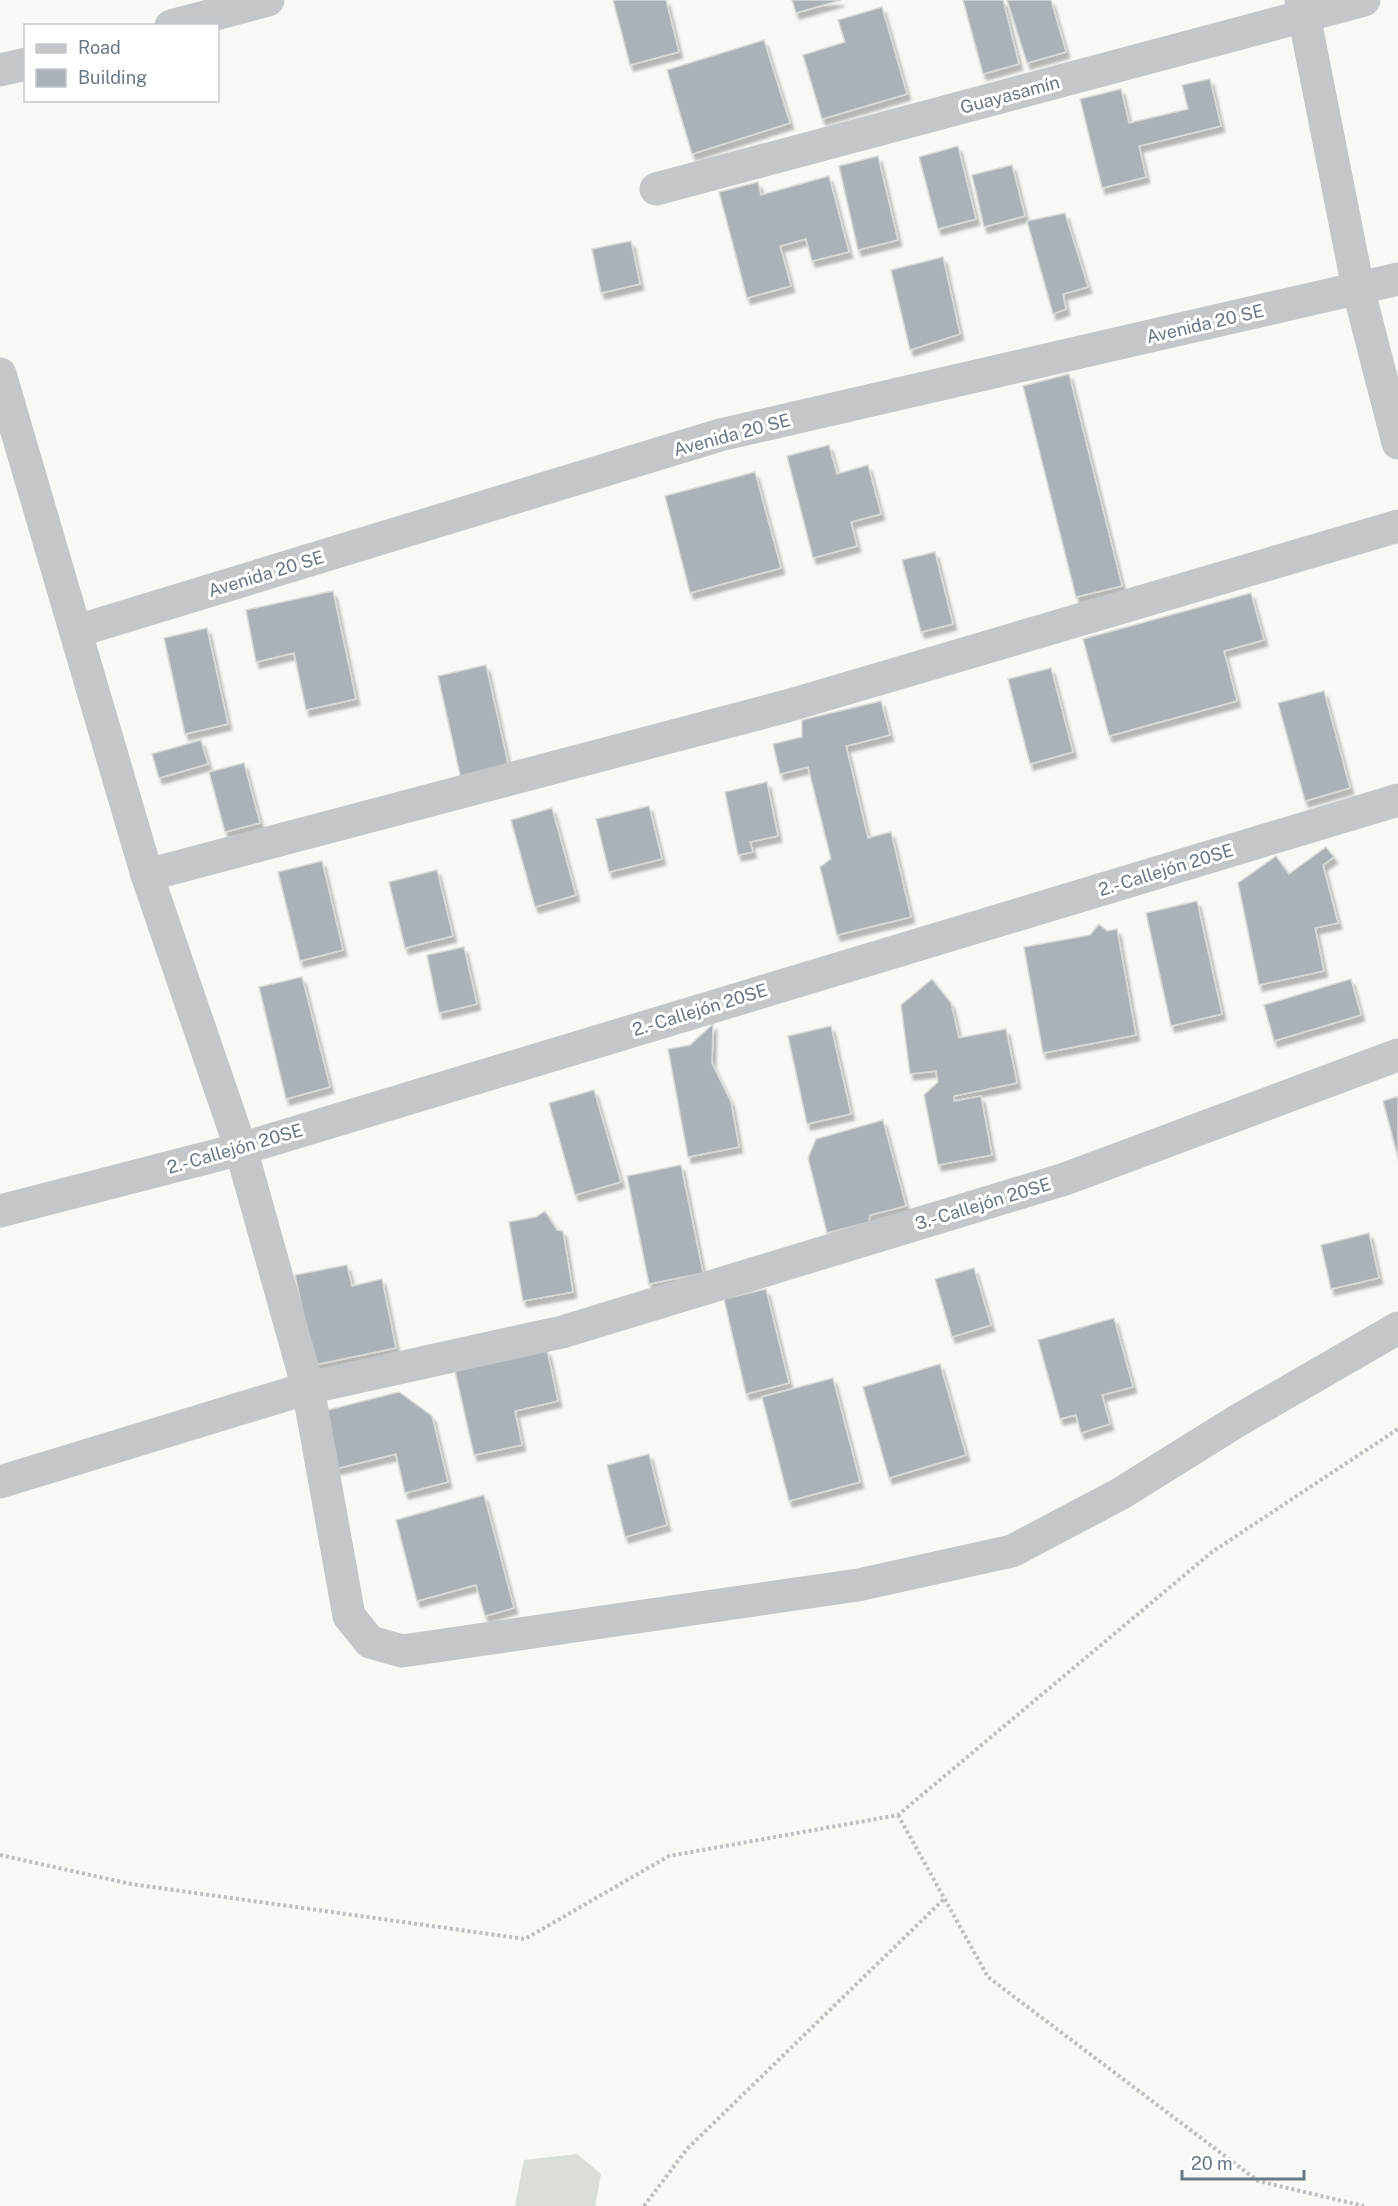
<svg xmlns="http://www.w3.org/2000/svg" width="1398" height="2206" font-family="'Public Sans',sans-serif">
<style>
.green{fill:#d9dfd6}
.building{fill:#aab2b7;stroke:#d9d9d7;stroke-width:1.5;filter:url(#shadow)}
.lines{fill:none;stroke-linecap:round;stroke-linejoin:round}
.path{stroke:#bdbfc1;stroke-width:4;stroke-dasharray:3 3;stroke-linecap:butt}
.minor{stroke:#c3c7ca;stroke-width:33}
.labels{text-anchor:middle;stroke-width:6;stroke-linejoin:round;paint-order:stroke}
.street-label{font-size:18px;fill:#687885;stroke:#fff}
</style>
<defs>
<filter id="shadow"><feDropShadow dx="3.5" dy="6" stdDeviation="1.5" flood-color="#0004"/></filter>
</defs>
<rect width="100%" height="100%" fill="#f8f8f5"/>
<path class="green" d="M577 2154 601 2174 595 2206H515L524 2160Z"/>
<path class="building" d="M613 0H666L679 52 630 65Z
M792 0H841L796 13Z
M963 0H1003L1019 64 983 74Z
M1007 0H1051L1066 52 1027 63Z
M882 7 907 94 822 119 803 55 845 42 838 20Z
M764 40 790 123 692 154 667 70Z
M1210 79 1221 126 1139 146 1146 177 1102 188 1080 99 1121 89 1129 123 1188 109 1182 85Z
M958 146 976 219 938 229 919 157Z
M878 156 898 240 858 250 839 166Z
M1012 165 1025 216 984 227 972 175Z
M829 176 849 252 812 261 806 239 780 246 791 286 747 298 719 192 758 182 761 195Z
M1065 213 1088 287 1063 294 1066 309 1053 314 1027 221Z
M631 241 640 284 601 293 592 249Z
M943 257 960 334 910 350 891 270Z
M1069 374 1122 586 1076 597 1023 386Z
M829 445 837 474 868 465 881 514 851 522 857 546 813 558 787 456Z
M755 472 781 568 690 593 665 496Z
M935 552 953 624 921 632 902 560Z
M333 591 356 699 306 710 294 653 256 662 246 610Z
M1251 593 1264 640 1224 651 1237 701 1109 736 1083 639Z
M207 628 228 724 185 734 164 638Z
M486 665 509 768 461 779 438 676Z
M1051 668 1073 752 1030 764 1008 679Z
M1324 691 1350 788 1305 801 1278 703Z
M881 701 890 735 846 746 868 838 891 832 911 917 837 935 820 867 831 859 808 767 780 774 773 744 802 737V720Z
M201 740 208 764 159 778 152 754Z
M244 763 260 823 225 832 209 772Z
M767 782 778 836 750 842 753 852 738 855 725 792Z
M649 806 662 859 609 872 596 819Z
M552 808 576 895 535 907 511 820Z
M1326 847 1334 857 1323 865 1338 923 1315 928 1324 971 1259 985 1238 883 1276 856 1289 874Z
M322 861 343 950 300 961 278 872Z
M437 870 453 936 405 948 389 882Z
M1197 901 1222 1014 1171 1026 1146 913Z
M1099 924 1107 931 1117 929 1136 1035 1043 1053 1024 947 1090 935Z
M464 947 477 1004 439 1013 427 955Z
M302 977 330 1087 286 1099 259 987Z
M932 979 951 1003 959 1038 1006 1029 1017 1083 954 1096V1101L981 1096 992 1155 938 1165 924 1095 938 1082 936 1071 910 1074 901 1005Z
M1351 979 1361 1015 1274 1041 1264 1005Z
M713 1024 712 1063 731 1102 739 1147 688 1157 668 1049 690 1045Z
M831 1026 851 1114 807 1124 788 1036Z
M594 1090 621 1182 575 1195 549 1103Z
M1398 1096V1158L1383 1101Z
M883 1120 906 1206 870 1215 869 1222 827 1233 808 1158 816 1139Z
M681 1165 703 1273 649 1284 627 1176Z
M545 1211 557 1230 563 1231 573 1292 523 1301 509 1222 536 1217Z
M1369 1233 1379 1278 1331 1289 1321 1245Z
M347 1265 352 1286 382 1279 396 1348 314 1365 295 1275Z
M974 1268 991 1325 952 1337 935 1279Z
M766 1289 789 1383 746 1394 724 1299Z
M1114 1318 1133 1387 1102 1395 1110 1424 1081 1433 1076 1415 1060 1419 1038 1340Z
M547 1350 558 1401 515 1411 522 1445 474 1455 455 1371Z
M940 1364 966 1455 889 1478 863 1387Z
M833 1378 860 1482 789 1501 762 1397Z
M399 1392 432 1416 448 1482 405 1493 396 1454 335 1469 320 1412Z
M649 1454 667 1525 625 1537 607 1465Z
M484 1495 514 1608 485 1616 476 1585 417 1601 396 1520Z"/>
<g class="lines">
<path class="path" d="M898 1815 988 1977 1258 2181 1364 2206
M0 1855 131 1884 525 1939 669 1856 898 1815 1212 1552 1398 1429
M644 2206 687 2149 945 1898"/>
<path class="minor" d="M1301 0 1358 288 1398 443
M171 26 268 0
M0 70 26 64
M656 189 1364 0
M0 374 147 875 241 1149 308 1388 349 1616 370 1642 402 1651 858 1585 1012 1551 1120 1494 1237 1421 1398 1328
M77 631 720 435 1398 279
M147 875 787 706 1398 526
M0 1211 241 1149 1398 800
M0 1482 308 1388 562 1332 1065 1179 1398 1055"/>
</g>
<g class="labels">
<g class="street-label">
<text transform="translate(1010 95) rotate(-15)" y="6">Guayasamín</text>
<text transform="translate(1205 324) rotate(-13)" y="6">Avenida 20 SE</text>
<text transform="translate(732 435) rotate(-15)" y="6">Avenida 20 SE</text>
<text transform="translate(266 574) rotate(-17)" y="6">Avenida 20 SE</text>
<text transform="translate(1166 870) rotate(-17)" y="6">2.- Callejón 20SE</text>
<text transform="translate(700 1010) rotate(-17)" y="6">2.- Callejón 20SE</text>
<text transform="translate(235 1149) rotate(-16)" y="6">2.- Callejón 20SE</text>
<text transform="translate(983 1204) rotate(-17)" y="6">3.- Callejón 20SE</text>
</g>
</g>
<rect x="24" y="24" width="195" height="78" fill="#ffffff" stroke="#c3c9ce" stroke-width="1.5"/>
<rect x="36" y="44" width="30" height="9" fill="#c3c7ca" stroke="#c3c9ce" stroke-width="1.5"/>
<text x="78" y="54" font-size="18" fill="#687885">Road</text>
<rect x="36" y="69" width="30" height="18" fill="#aab2b7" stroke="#c3c9ce" stroke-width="1.5"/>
<text x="78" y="84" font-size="18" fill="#687885">Building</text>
<path d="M1182 2170v9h122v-9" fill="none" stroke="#687885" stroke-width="3"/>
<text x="1191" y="2170" font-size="18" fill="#687885" stroke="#ffffff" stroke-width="4.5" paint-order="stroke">20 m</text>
</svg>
